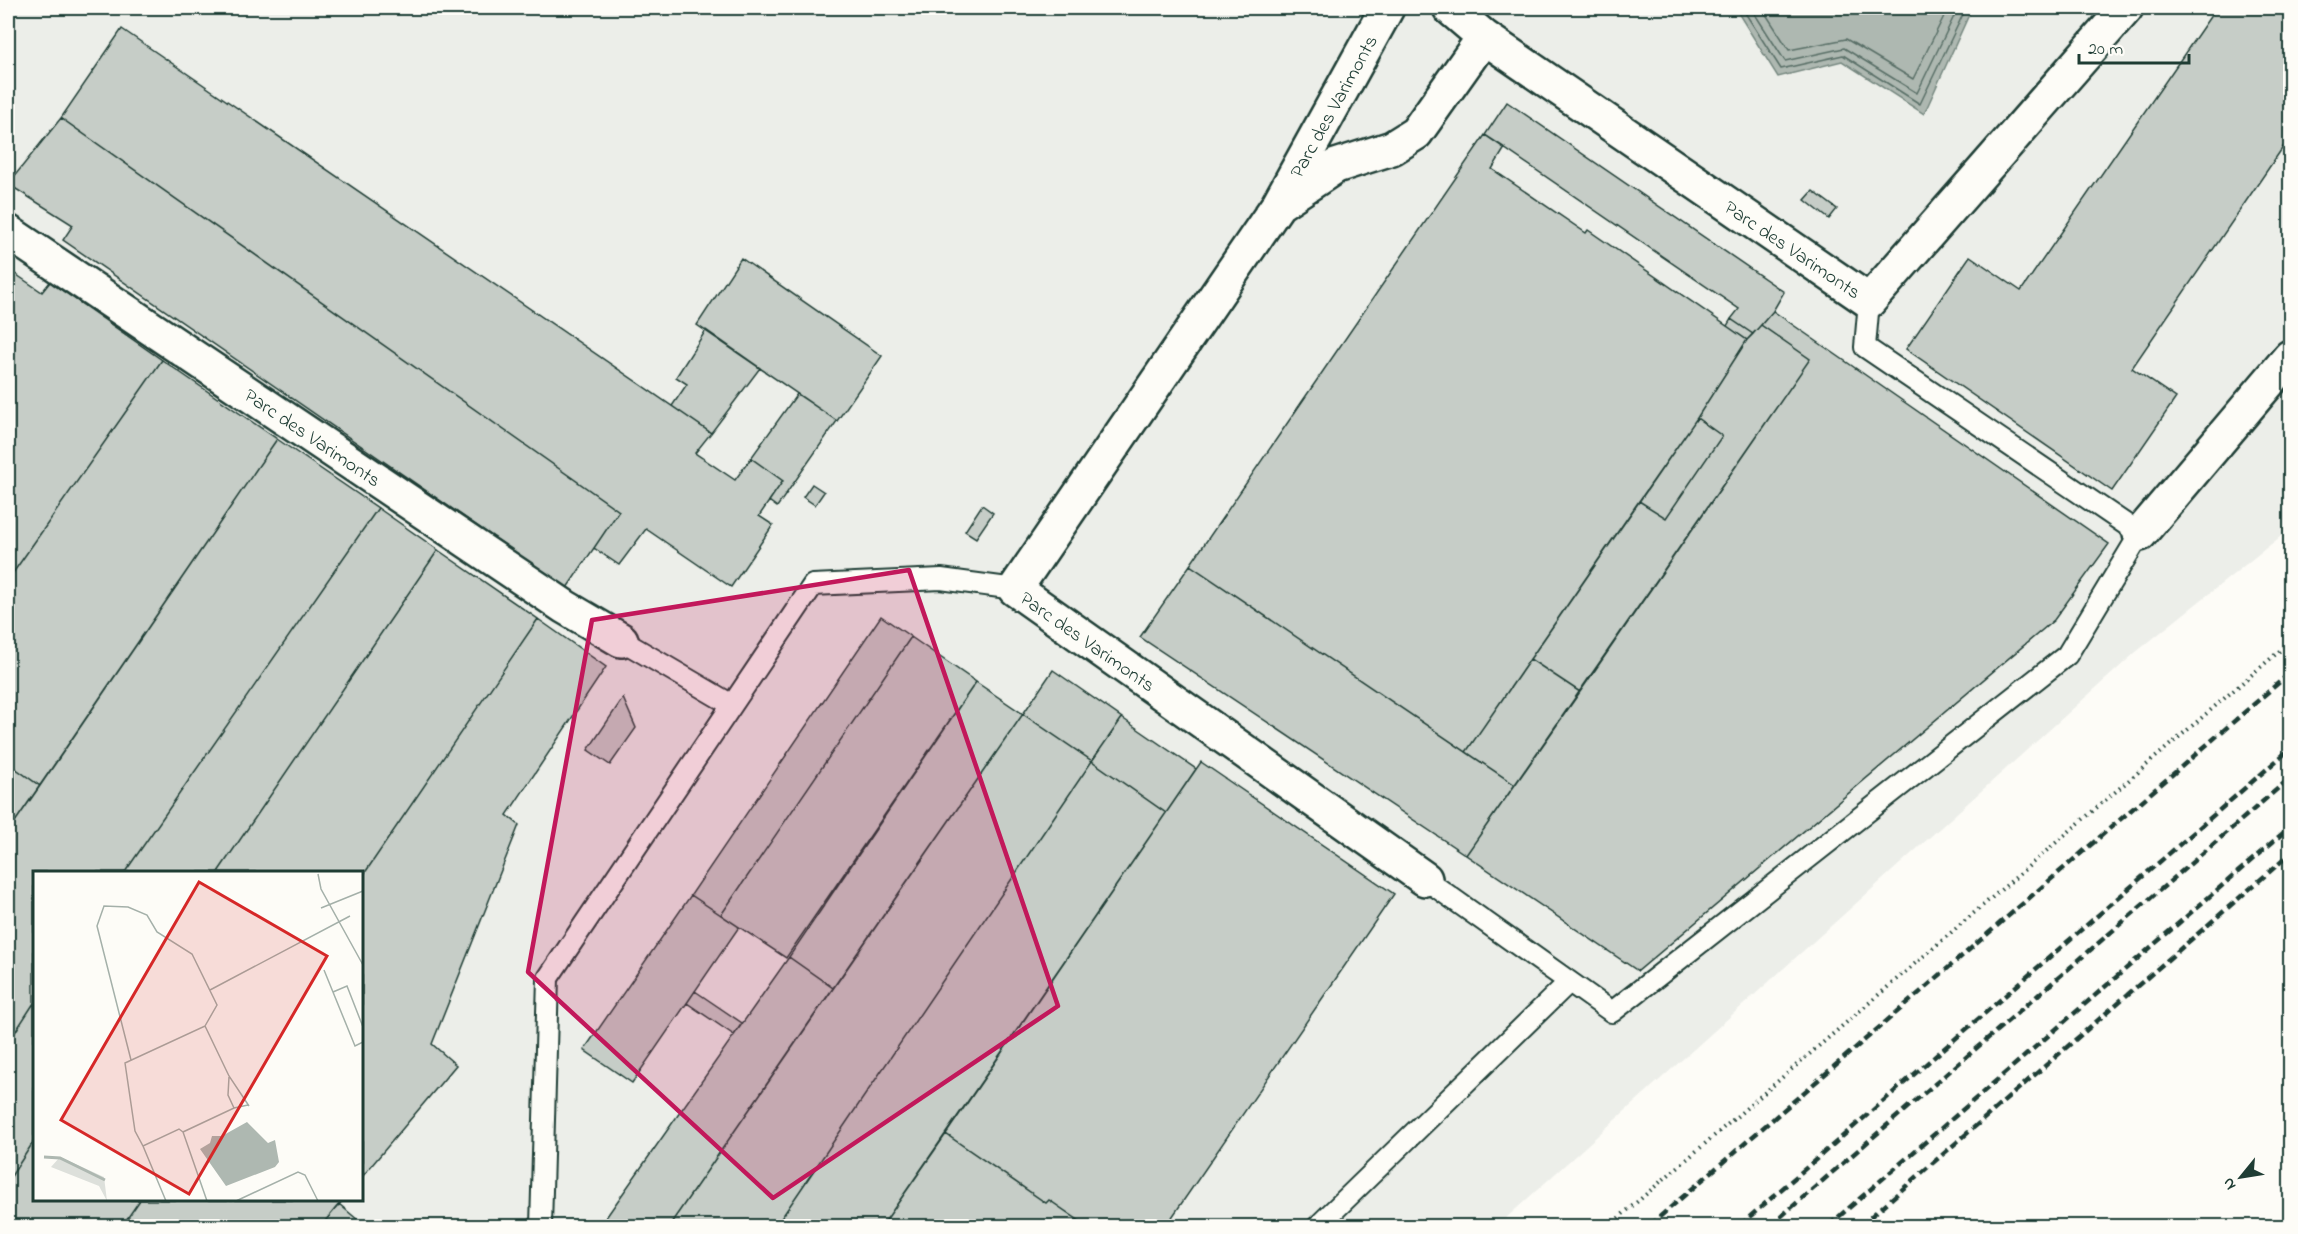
<svg xmlns="http://www.w3.org/2000/svg" width="2298" height="1234" font-family="'Indie Flower',sans-serif">
<style>
.built{fill:#eceee9;fill-rule:evenodd}
.water{fill:#aeb8b1;stroke:#75877f;stroke-width:1.5}
.lines{fill:none;stroke-linecap:round;stroke-linejoin:round}
.shore{stroke:#586e66;stroke-width:1.5}
.building{fill:#c6cdc7;stroke:#1f3d34;stroke-width:1.5}
.service-casing{stroke:#1f3d34;stroke-width:24}
.minor-casing{stroke:#1f3d34;stroke-width:38}
.path{stroke:#1f3d34;stroke-width:4;stroke-dasharray:1.5 4.5;stroke-linecap:butt}
.service{stroke:#fdfcf7;stroke-width:20}
.minor{stroke:#fdfcf7;stroke-width:33}
.rail{stroke:#1f3d34;stroke-width:4.5;stroke-dasharray:9 4.5;stroke-linecap:butt}
.marked{fill:#c2185b;fill-opacity:0.2;stroke:#c2185b;stroke-width:4.5;stroke-linejoin:round}
.labels{text-anchor:middle;stroke-width:4.5;stroke-linejoin:round;paint-order:stroke}
.street-label{font-size:20px;fill:#1f3d34;stroke:#fdfcf7}
.inset-river{fill:none;stroke:#aeb8b1;stroke-width:3}
.inset-road{fill:none;stroke:#a4b0a9;stroke-width:1.5}
.view{fill:#d62828;fill-opacity:0.15;stroke:#d62828;stroke-width:3}
.inset-edge{fill:none;stroke:#1f3d34;stroke-width:3}
</style>
<rect width="100%" height="100%" fill="#fdfcf7"/>
<filter id="ink" filterUnits="userSpaceOnUse"><feTurbulence type="fractalNoise" baseFrequency=".0167" numOctaves="2"/><feDisplacementMap in="SourceGraphic" scale="12" xChannelSelector="R" yChannelSelector="G"/><feConvolveMatrix kernelMatrix="1 2 1 2 8 2 1 2 1" color-interpolation-filters="sRGB"/></filter>
<g filter="url(#ink)">
<path class="built" d="M8 8H2290V529L2136 652 1497 1226H8ZM34 872H362V1200H34Z"/>
<path class="water" d="M1735 8H1972L1924 114 1842 61 1778 77Z"/>
<g class="lines">
<path class="shore" d="M1742 8 1781 69 1843 55 1920 104 1966 8
M1751 8 1785 61 1844 48 1917 93 1958 8
M1762 8 1789 50 1846 39 1913 79 1948 8"/>
</g>
<path class="building" d="M2216 8H2290V137L2132 368 2176 398 2112 491 1906 349 1970 256 2021 291Z
M122 29 711 433 695 453 735 480 751 458 783 481 759 516 773 525 731 587 646 529 619 565 594 548 619 511 61 118Z
M1507 102 1784 292 1773 311 1753 334 1731 319 1739 309 1485 135Z
M61 118 619 511 567 588 63 240 73 225 8 184Z
M1485 135 1505 148 1492 169 1586 233 1588 230 1747 340 1697 418 1466 752 1190 565Z
M1813 191 1837 209 1829 219 1805 200Z
M741 258 882 356 837 421 697 325Z
M8 269 42 292 50 282 162 360 8 580Z
M1773 311 2109 544 2054 620 1638 971 1466 855 1810 359 1761 325Z
M1731 319 1753 334 1747 340 1727 326Z
M1761 325 1810 359 1580 692 1530 659 1639 501 1666 518 1722 436 1697 418 1747 340Z
M706 330 760 368 711 433 672 406 687 384 676 377Z
M162 360 277 439 40 786 8 763V580Z
M797 394 837 421 777 507 769 501 783 481 751 458Z
M1697 418 1722 436 1666 518 1639 501Z
M277 439 378 508 125 872H34V1003L8 1043V832Z
M812 484 824 492 815 505 803 497Z
M982 505 993 513 976 538 965 531Z
M378 508 438 550 218 872H125Z
M438 550 538 619 362 877V872H218Z
M1190 565 1515 785 1466 855 1140 637Z
M881 616 911 637 721 915 691 895Z
M538 619 606 667 507 815 519 825 432 1044 456 1065 362 1177V877Z
M911 637 976 682 786 958 721 915Z
M1530 659 1580 692 1515 785 1466 752Z
M1053 670 1122 718 1092 761 1023 714Z
M976 682 1023 714 833 988 789 957Z
M623 698 636 728 610 765 588 750Z
M1023 714 1092 761 776 1226H669Z
M1122 718 1196 769 1166 813 1092 761Z
M1092 761 1166 813 882 1226H776Z
M1201 762 1394 894 1166 1226H1087L1049 1200 1046 1203 946 1134Z
M8 763 40 786 8 832Z
M691 895 739 927 632 1083 584 1050Z
M789 957 833 988 669 1226H600Z
M695 991 742 1023 734 1035 687 1003Z
M34 1003V1141L8 1181V1043Z
M946 1134 1046 1203 1049 1200 1087 1226H882Z
M34 1141V1200H140L122 1226H8V1181Z
M140 1200H343L321 1226H122Z
M339 1204 365 1226H321Z"/>
<g class="lines">
<defs>
<path id="service" d="M621 640 732 705
M1425 879 1612 1012 2067 655 2140 534 1865 347 1869 301
M541 1226 548 978 813 585 941 579 1015 589
M1318 1226 1569 982"/>
<path id="minor" d="M1387 8 1278 205 1015 589 1425 879
M1450 8 1484 37 1869 301 2126 8
M1282 202 1336 166 1392 148 1416 133 1484 37
M8 232 565 607 621 640
M2140 534 2290 357"/>
</defs>
<use href="#service" class="service-casing"/>
<use href="#minor" class="minor-casing"/>
<path class="path" d="M1609 1226 2290 642"/>
<use href="#service" class="service"/>
<use href="#minor" class="minor"/>
<path class="rail" d="M1649 1226 2290 673
M1739 1226 2290 749
M1770 1226 2290 778
M1828 1226 2290 827
M1860 1226 2290 854"/>
</g>
</g>
<path class="marked" d="M909 570 1058 1006 773 1198 528 972 592 620Z"/>
<g class="labels">
<g class="street-label">
<text transform="translate(1333 106) rotate(-61)" y="7">Parc des Varimonts</text>
<text transform="translate(1793 249) rotate(34)" y="7">Parc des Varimonts</text>
<text transform="translate(313 437) rotate(34)" y="7">Parc des Varimonts</text>
<text transform="translate(1088 641) rotate(35)" y="7">Parc des Varimonts</text>
</g>
</g>
<g transform="translate(33 871)">
<rect width="330" height="330" fill="#fdfcf7"/>
<path d="M27 286 71 306 74 330 66 315 18 296Z" fill="#dde0db"/>
<path d="M214 251 235 272 242 269 246 291 242 296 193 315 167 278 177 272 179 265H189Z" fill="#aeb8b1"/>
<path class="inset-river" d="M11 286 27 287 72 309"/>
<path class="inset-road" d="M285 3 288 18 330 94M288 37 330 20M291 99 322 175 330 171M177 119 317 45M300 121 314 115 330 156M98 189 64 55 71 35 95 36 114 44 124 61 159 83 184 134 172 155M196 206 195 224 201 237M150 261 146 258 110 275 102 260 92 192 172 155 196 205 216 235M110 275 133 330M174 330 150 261 201 237 215 234M203 330 265 301 272 304 285 330"/>
<path class="view" d="M166 11 294 85 156 323 28 249Z"/>
<rect width="330" height="330" class="inset-edge"/>
</g>
<rect width="2298" height="1234" fill="none" stroke="#fdfcf7" stroke-width="30"/>
<rect x="15" y="15" width="2268" height="1204" fill="none" stroke="#1f3d34" stroke-width="2" filter="url(#ink)"/>
<g transform="translate(2241 1177) rotate(240)" stroke="#fdfcf7" stroke-width="4.5" paint-order="stroke">
<path d="M0-4.5L10 22L0 15L-10 22Z" fill="#1f3d34"/>
<text y="-9" font-size="16" font-weight="bold" text-anchor="middle" fill="#1f3d34">N</text>
</g>
<path d="M2079 54v9h110v-9" fill="none" stroke="#1f3d34" stroke-width="3"/>
<text x="2088" y="54" font-size="18" fill="#1f3d34" stroke="#fdfcf7" stroke-width="4.5" paint-order="stroke">20 m</text>
</svg>
